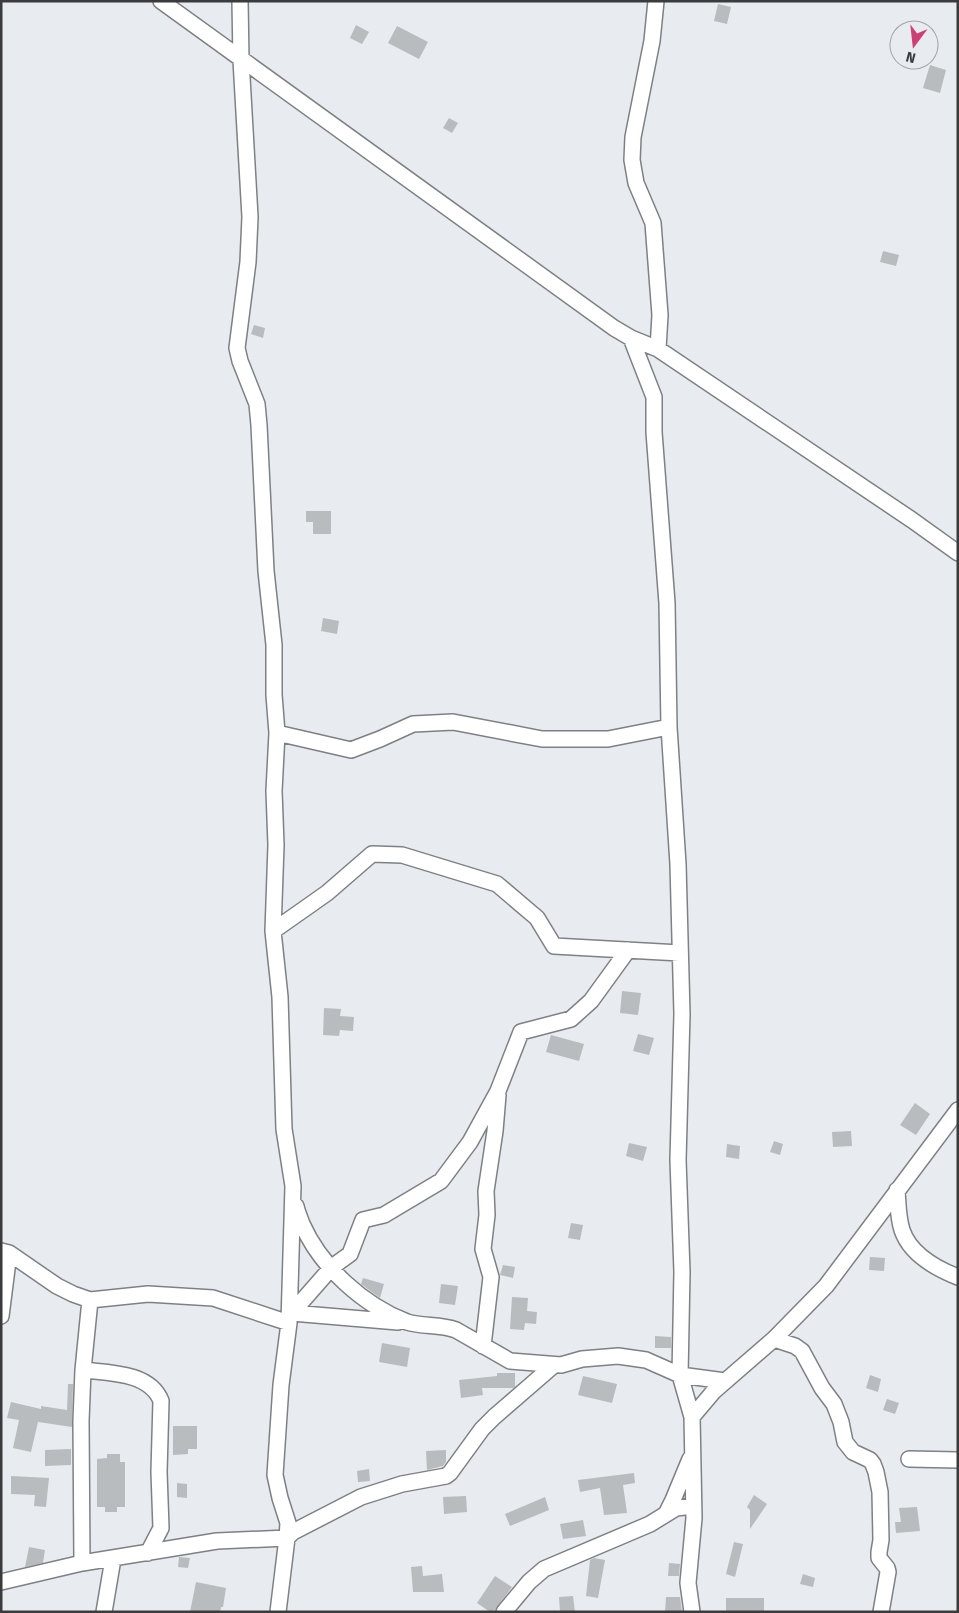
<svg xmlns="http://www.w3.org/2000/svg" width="959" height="1613" font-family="'Fira Sans',sans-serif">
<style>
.building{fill:#b8bcbf}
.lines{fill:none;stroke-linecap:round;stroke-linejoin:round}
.minor-casing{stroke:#7d8184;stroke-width:18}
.minor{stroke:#fff;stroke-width:15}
</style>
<rect width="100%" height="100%" fill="#e8ecf0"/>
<path class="building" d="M718 4 731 7 727 24 714 21Z
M356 25 369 32 362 44 350 38Z
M397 26 428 42 419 59 388 43Z
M930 65 946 70 940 93 923 88Z
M449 118 458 123 452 133 443 128Z
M883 251 899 255 896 266 880 262Z
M254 325 265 328 263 338 251 334Z
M306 511H331V534H313V522H306Z
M323 618 339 621 337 634 321 631Z
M622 991 641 993 638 1015 620 1013Z
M324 1008 341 1009 340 1016 354 1017 353 1031 340 1030 339 1036 323 1035Z
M638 1034 654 1038 649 1055 633 1051Z
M551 1035 584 1044 579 1061 546 1052Z
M915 1103 930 1114 916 1135 900 1125Z
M851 1131 852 1146 833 1147 832 1132Z
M774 1141 783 1144 780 1155 770 1152Z
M629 1143 647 1147 643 1161 626 1156Z
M727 1144 740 1146 739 1159 726 1157Z
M571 1223 583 1225 580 1240 568 1238Z
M870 1257 885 1258 884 1271 869 1270Z
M503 1265 515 1267 513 1278 500 1275Z
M363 1278 384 1284 380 1298 361 1284Z
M441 1284 458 1286 455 1305 439 1303Z
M512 1297 528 1298 527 1311 537 1312 536 1324 525 1323 524 1330 510 1329Z
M655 1336 671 1337V1348H655Z
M382 1343 410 1348 407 1367 379 1362Z
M497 1373H515V1387L513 1388H482L483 1395 461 1398 459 1380 497 1376Z
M870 1375 881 1379 878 1392 866 1388Z
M583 1376 617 1384 612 1403 578 1395Z
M68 1384H73L72 1427 38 1422 31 1452 13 1448 19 1420 7 1418 11 1402 41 1409V1406L67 1410Z
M887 1399 899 1403 895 1414 883 1410Z
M173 1426H197V1449H188V1454L173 1455Z
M71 1449V1465L45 1466V1450Z
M446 1450V1462L443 1466 427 1470 426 1451Z
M107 1454H120V1462H125V1507H117V1512H105V1507H97V1459L107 1458Z
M369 1469 370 1481 358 1482 357 1471Z
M634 1473 635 1483 623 1485 627 1513 604 1515 600 1488 580 1492 578 1480Z
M11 1476 49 1478 46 1507 34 1506 35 1495 11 1494Z
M177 1483 187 1484V1498L177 1497Z
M754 1495 767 1504 750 1529V1510L747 1507Z
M466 1496 467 1512 444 1514 443 1497Z
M545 1497 549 1510 510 1526 505 1514Z
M917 1507 920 1531 896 1533 895 1522H901L899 1508Z
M583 1520 586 1536 563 1539 560 1524Z
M734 1542 743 1544 735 1577 726 1574Z
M29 1547 45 1550 43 1563 25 1567Z
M179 1557 190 1558 188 1568 178 1567Z
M594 1558 605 1560 598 1598 586 1596 590 1560Z
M669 1563 680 1564 679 1576H668Z
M422 1566 423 1576 442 1574 444 1592H413L411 1567Z
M803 1574 815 1578 813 1587 800 1584Z
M495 1576 512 1587 493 1612H490L477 1603Z
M196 1582 226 1588 223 1607H221L220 1612H190Z
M573 1596 575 1612H560L559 1597Z
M666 1597H680L682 1612H665Z
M726 1598H764V1612H726Z"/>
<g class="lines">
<defs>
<path id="minor" d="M161 1 614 328 631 338 658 349 912 520 958 553
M240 1 241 60 250 217 248 262 237 348 240 361 257 404 259 425 266 571 274 645V695L277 733 274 791 276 845 273 931 280 997 284 1129 293 1186 289 1323 281 1385 275 1475 280 1498 288 1523 287 1538 278 1612
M656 1 652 41 633 137 632 160 636 183 653 223 660 315 658 349
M631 338 654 397V432L667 603 669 727 678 864 682 1014 678 1160 682 1272 680 1375 692 1417 694 1518 688 1583 692 1612
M277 733 351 750 380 739 413 724 453 722 542 739H608L669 727
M273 931 327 893 372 854 402 855 497 884 537 918 554 946 680 953
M897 1190C898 1203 898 1218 902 1230 910 1254 935 1268 958 1277
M296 1206C297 1212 300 1218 302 1224 321 1267 363 1305 407 1322 423 1327 440 1324 456 1330L510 1361 561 1365 582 1359 618 1356 646 1360 680 1375 725 1381
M1 1251 9 1253 57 1286 73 1294 90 1300 148 1294 213 1298 289 1323
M292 1313 398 1322
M290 1315 332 1267 350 1254 363 1220 384 1215 441 1181 470 1142 498 1091 521 1032 571 1019 591 1001 628 950
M1 1316 9 1253
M774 1339 795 1346 802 1351 822 1388 834 1404 841 1422 845 1442 853 1452 870 1460 873 1464 876 1472 880 1492 881 1540 879 1552V1558L887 1568 888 1572 881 1612
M483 1346 491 1277 483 1249 487 1215 486 1191 495 1131 498 1095
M83 1370C108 1373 150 1372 161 1401L159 1472 161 1528 148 1553
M692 1417 714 1391 774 1339 826 1286 958 1110
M909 1459 958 1460
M667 1512 673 1500 690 1459
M82 1563 81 1421 83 1370 90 1300
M1 1582 82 1563 217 1541 287 1538 293 1532 361 1497 402 1484 446 1476 450 1473 482 1429 494 1417 554 1365
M104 1612 113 1559
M504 1612 529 1582 544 1569 650 1524 676 1508 693 1506"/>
</defs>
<use href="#minor" class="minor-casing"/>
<use href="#minor" class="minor"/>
</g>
<rect width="959" height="1613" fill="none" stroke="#3a3b3c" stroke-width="5"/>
<g transform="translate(914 45) rotate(195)"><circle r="24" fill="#e8ecf0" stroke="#a2a5a8"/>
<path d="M0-4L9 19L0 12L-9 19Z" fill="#cc4074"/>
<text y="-8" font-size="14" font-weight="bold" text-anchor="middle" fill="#3a3b3c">N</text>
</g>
</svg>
